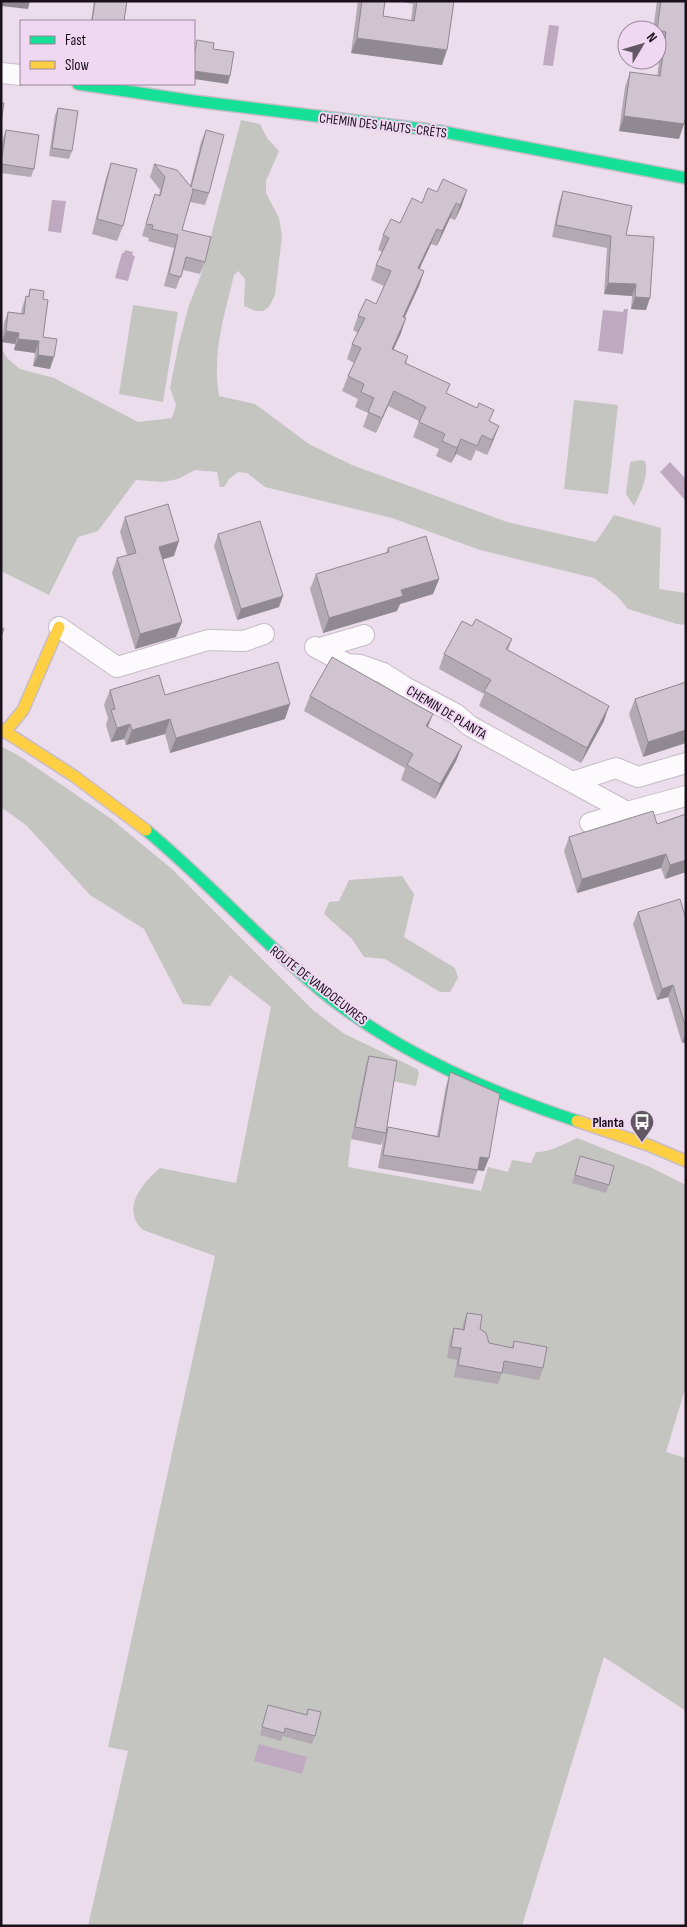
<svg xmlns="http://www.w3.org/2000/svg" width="687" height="1927" font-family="'Sofia Sans Condensed',sans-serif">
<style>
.green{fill:#c4c5c1}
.water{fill:#bfa9c1}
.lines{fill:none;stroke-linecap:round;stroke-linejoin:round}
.street-casing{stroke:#c7bcc8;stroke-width:22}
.fast-casing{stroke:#c7bcc8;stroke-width:14}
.slow-casing{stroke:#c7bcc8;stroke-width:14}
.street{stroke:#fcfafc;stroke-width:20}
.fast{stroke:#16e098;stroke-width:11}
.slow{stroke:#ffcf43;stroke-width:11}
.wall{fill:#b2a9b3}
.shaded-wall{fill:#918992}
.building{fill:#cfc4d0;stroke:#918992}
.labels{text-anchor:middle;stroke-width:4;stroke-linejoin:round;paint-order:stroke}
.street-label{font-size:14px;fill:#19101a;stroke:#f0d7f2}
.poi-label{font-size:14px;font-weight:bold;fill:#19101a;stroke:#f0d7f2;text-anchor:end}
</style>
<rect width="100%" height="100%" fill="#ebddec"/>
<path class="green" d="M241 120 260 124 267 138 279 151 266 181V193L279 218 282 236 275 295 269 307 263 311H256L244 306 245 279 238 271 234 275C224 318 212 351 219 396L255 404 309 444 352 465 507 522 596 542 614 515 661 528 659 589 686 593V625L677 624 628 609 617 596 594 578 480 550 392 518 265 487 247 473 238 472 229 479 224 487H220L217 472 195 470 178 479 163 482 136 480 98 531 78 537 49 595 1 571V348L8 359 20 369 54 378 138 422 172 418 176 405 170 388 178 347 189 305 201 275Z
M133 305 178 312 163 402 119 394Z
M574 400 618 405 608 494 564 489Z
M641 460 645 461C649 478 641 491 634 506L626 494 630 462Z
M1 746 21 757 110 818 172 869 313 1010 343 1033 417 1069 419 1073 416 1086 392 1081 365 1068 351 1139 348 1167 481 1191 488 1167 508 1172 512 1160 531 1163 536 1152C551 1152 564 1144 577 1138L650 1167 686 1185V1386L666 1452 686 1458V1711L604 1657 522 1926H88L128 1751 108 1747 215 1256 143 1230C121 1210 141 1184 160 1168L236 1183 271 1007 230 975 210 1006 183 1004 144 929 90 895 27 826 1 807Z
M402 876 414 894 404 937 455 968 458 978 450 992H440L385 959 364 957 352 939 324 914 329 902 339 901 349 880Z"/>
<path class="water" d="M549 25 559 26 553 66 543 65Z
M52 200 66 201 61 233 48 231Z
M125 250 133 252 132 255 135 256 128 281 115 278 122 253H124Z
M624 309H628L623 354 598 351 603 310 623 312Z
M670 462 686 479 685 500 660 472Z
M259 1744 307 1757 302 1774 254 1761Z"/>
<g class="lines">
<defs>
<path id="street" d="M1 73 21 75
M59 627 117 667 208 640 244 641 264 634
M315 647 347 664 360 665 383 673 405 687 456 714 470 726 572 782 616 768 638 777 686 763
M320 648 364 635
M572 782 627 812 686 796
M590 823 627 812"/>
<path id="fast" d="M78 84 194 101 439 131 686 178
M146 830C210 883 265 946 330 998 403 1055 490 1092 577 1121"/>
<path id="slow" d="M1 729 74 776 146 830
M5 732 23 710 59 627
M577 1121 648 1145 686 1161"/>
</defs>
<use href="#street" class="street-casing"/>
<use href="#fast" class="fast-casing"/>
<use href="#slow" class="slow-casing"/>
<use href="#street" class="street"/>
<use href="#fast" class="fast"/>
<use href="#slow" class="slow"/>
</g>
<path class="wall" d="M94 1H127L124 21H91Z
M358 1H385L383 16 411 21 413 4 397 1H454L442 65 351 53Z
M657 1H686L679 139 619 131 625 87 630 72 657 76 661 47 657 46V30H653Z
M58 108 72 151 69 159 49 156 55 115Z
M6 130 34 169 31 177 1 173V149L3 138Z
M206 130 209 193 205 205 190 202 182 230 205 262 200 274 183 270 176 289 164 286 174 248 148 241 149 238 142 236 155 194 159 195 160 190 150 177 154 164 190 186 201 142Z
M111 163 123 226 117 241 92 234 106 178Z
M428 188 462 205 455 220 450 218 437 246 431 244 419 269 424 271 419 286 404 318 401 333 393 349 408 356 406 363 447 394 490 421 499 426 493 441 487 455 476 450 471 461 456 454 451 463 436 456 439 449 413 437 419 421 388 406 376 433 363 427 368 413 355 407 358 399 342 391 348 376 354 363 347 359 352 344 358 333 353 330 358 316 376 304 384 286 371 280 376 265 382 252 378 250 383 235 400 223 422 203Z
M563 191 626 235 646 310 631 309 632 296 604 294 607 248 552 237 559 203Z
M30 289 43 299V337L50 369 33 366 35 353 14 350 15 344 2 342 4 323 8 312 21 314 22 308 26 296H28Z
M125 517 174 556 163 559 176 637 135 649 112 573 117 558 127 555 120 532Z
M218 534 279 607 237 620 214 546Z
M388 548 439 579 433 594 400 604 397 611 323 633 310 589 316 574 386 553Z
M472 626 512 639 508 650 604 721 581 763 479 706 484 694 439 669 444 654Z
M686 682 643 757 629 714 635 699Z
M110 690 165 695 285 719 170 753 165 734 126 745 124 739 111 742 106 725 108 718 104 705Z
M310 696 428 727 462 746 456 761 435 799 401 780 405 768 304 711Z
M657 824 686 872 665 879 661 868 577 893 564 851 569 837Z
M638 912 686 919V1042L682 1043 668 997 657 1000 633 924Z
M369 1056 386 1133 381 1145 351 1139 365 1068Z
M450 1072 484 1171 478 1170 473 1184 378 1168 383 1141 388 1127 437 1136 446 1086Z
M580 1156 609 1185 606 1193 572 1183Z
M467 1313 480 1329 489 1343 511 1348 514 1341 543 1368 539 1380 502 1373 498 1384 454 1377 457 1360 447 1358 450 1339 454 1328 462 1329 463 1324Z
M268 1705 306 1715 308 1709 315 1736 312 1744 283 1736 281 1741 260 1735Z"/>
<path class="shaded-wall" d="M3 1H30L28 9 1 6Z
M357 38 447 50 442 65 351 53Z
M194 71 230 76 228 84 194 79Z
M624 116 684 124 679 139 619 131Z
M467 190 462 205 455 220 460 205Z
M456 203 450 218 437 246 442 231Z
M437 229 431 244 413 283 418 268Z
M424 271 419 286 398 332 403 317Z
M608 283 636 284 632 296 604 294Z
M635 297 650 298 646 310 631 309Z
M406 318 401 333 387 364 392 349Z
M6 331 19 333 15 344 2 342Z
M18 339 39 341 35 353 14 350Z
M38 355 54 357 50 369 33 366Z
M394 391 388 406 376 433 382 418Z
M499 426 493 441 487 455 492 440Z
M461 439 456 454 451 463 457 448Z
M179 541 174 556 154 562 159 547Z
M439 579 433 594 400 604 397 611 323 633 329 618 401 590Z
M283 596 279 607 237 620 241 609Z
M182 622 176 637 135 649 140 634Z
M290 704 285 719 170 753 176 738Z
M609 706 604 721 581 763 587 748Z
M433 714 427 729 426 726Z
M170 719 165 734 126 745 132 730Z
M130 724 124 739 111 742 117 728Z
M686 730V743L643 757 648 742Z
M462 746 456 761 435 799 440 784Z
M666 854 661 868 577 893 582 879Z
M686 860V872L665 879 670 865Z
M673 985 668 997 657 1000 662 989Z
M686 1033V1042L682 1043Z
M480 1157 489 1158 484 1171 476 1170Z"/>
<path class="building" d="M95 1H127L124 21H92Z
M362 1H385L383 16 414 21 417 1H454L447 50 357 38Z
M661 1H686V115L684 124 624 116 630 72 660 76 666 32 657 30Z
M197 40 214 43 213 49 234 52 230 76 194 71V57Z
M1 103H4L1 122Z
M58 108 78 111 72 151 52 148Z
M6 130 39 135 34 169 1 164Z
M206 130 224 135 209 193 192 189 193 191 182 230 211 237 205 262 186 257 181 277 169 274 178 235 152 229 153 225 146 224 155 194 160 196 165 177 154 164 177 170 191 187Z
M111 163 137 169 123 226 97 219Z
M443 179 467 190 460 205 456 203 442 231 437 229 418 268 424 271 403 317 406 318 392 349 408 356 405 363 450 384 446 393 477 408 479 403 494 410 489 421 499 426 492 440 482 435 477 446 461 439 457 448 442 441 445 434 419 422 426 407 394 391 382 418 368 412 374 398 361 392 364 384 348 376 361 348 352 344 365 318 358 316 366 299 376 304 391 271 376 265 389 238 383 235 391 219 400 223 412 198 422 203 428 188 437 192Z
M563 191 632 206 626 235 654 237 650 298 635 297 636 284 608 283 611 236 556 225Z
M30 289 44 291 43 299 48 300 43 337 57 339 54 357 38 355 39 341 18 339 19 333 6 331 8 312 24 314 26 296 29 297Z
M168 504 179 541 159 547 182 622 140 634 117 558 136 553 125 517Z
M260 521 283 596 241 609 218 534Z
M426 536 439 579 401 590 403 596 329 618 316 574 389 552 388 548Z
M476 619 512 639 506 649 609 706 587 748 484 691 491 680 444 654 462 621 472 626Z
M1 628 4 629 1 636Z
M332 657 433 714 426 726 462 746 440 784 407 765 413 754 310 696Z
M278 662 290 704 176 738 170 719 132 730 130 724 117 728 111 710 115 709 110 690 159 675 165 695Z
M686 682V730L648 742 635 699Z
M653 811 657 824 686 814V860L670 865 666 854 582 879 569 837Z
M680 899 686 919V1029L673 985 662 989 638 912Z
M369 1056 397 1061 386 1133 355 1127Z
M450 1072 500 1094 489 1158 480 1157 478 1170 383 1155 388 1127 439 1137Z
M580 1156 614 1166 609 1185 575 1175Z
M467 1313 482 1315 480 1329 486 1333 489 1343 513 1348 514 1341 547 1347 543 1368 504 1361 502 1373 458 1365 461 1348 451 1347 454 1328 464 1330Z
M268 1705 307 1715 308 1709 321 1712 315 1736 285 1728 284 1733 262 1727Z"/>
<defs>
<symbol id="bus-pin" viewBox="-11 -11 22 30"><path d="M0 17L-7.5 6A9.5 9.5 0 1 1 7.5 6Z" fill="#625864" stroke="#f0d7f2"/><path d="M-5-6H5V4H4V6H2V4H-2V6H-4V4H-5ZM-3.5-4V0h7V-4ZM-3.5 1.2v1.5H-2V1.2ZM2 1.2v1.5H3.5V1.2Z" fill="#fff"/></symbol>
</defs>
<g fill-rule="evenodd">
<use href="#bus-pin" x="628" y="1108" width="28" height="38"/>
</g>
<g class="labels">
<g class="street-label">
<text transform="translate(383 125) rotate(7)" y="5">CHEMIN DES HAUTS-CRÊTS</text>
<text transform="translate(447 712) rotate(31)" y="5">CHEMIN DE PLANTA</text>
<text transform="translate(319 985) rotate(38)" y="5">ROUTE DE VANDOEUVRES</text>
</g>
<g class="poi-label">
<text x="624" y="1127">Planta</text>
</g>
</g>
<rect width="687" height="1927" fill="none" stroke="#19101a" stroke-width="5"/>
<rect x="20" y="20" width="175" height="65" fill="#f0d7f2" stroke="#9a879c"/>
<rect x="30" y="36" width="25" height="8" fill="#16e098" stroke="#9a879c"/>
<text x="65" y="45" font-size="15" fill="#19101a">Fast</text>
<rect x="30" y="61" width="25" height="8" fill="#ffcf43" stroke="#9a879c"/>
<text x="65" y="70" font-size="15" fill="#19101a">Slow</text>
<g transform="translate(642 45) rotate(52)"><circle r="24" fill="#f0d7f2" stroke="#9a879c"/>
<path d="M0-4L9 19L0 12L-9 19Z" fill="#625864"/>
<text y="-8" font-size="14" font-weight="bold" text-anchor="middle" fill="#19101a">N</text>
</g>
</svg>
